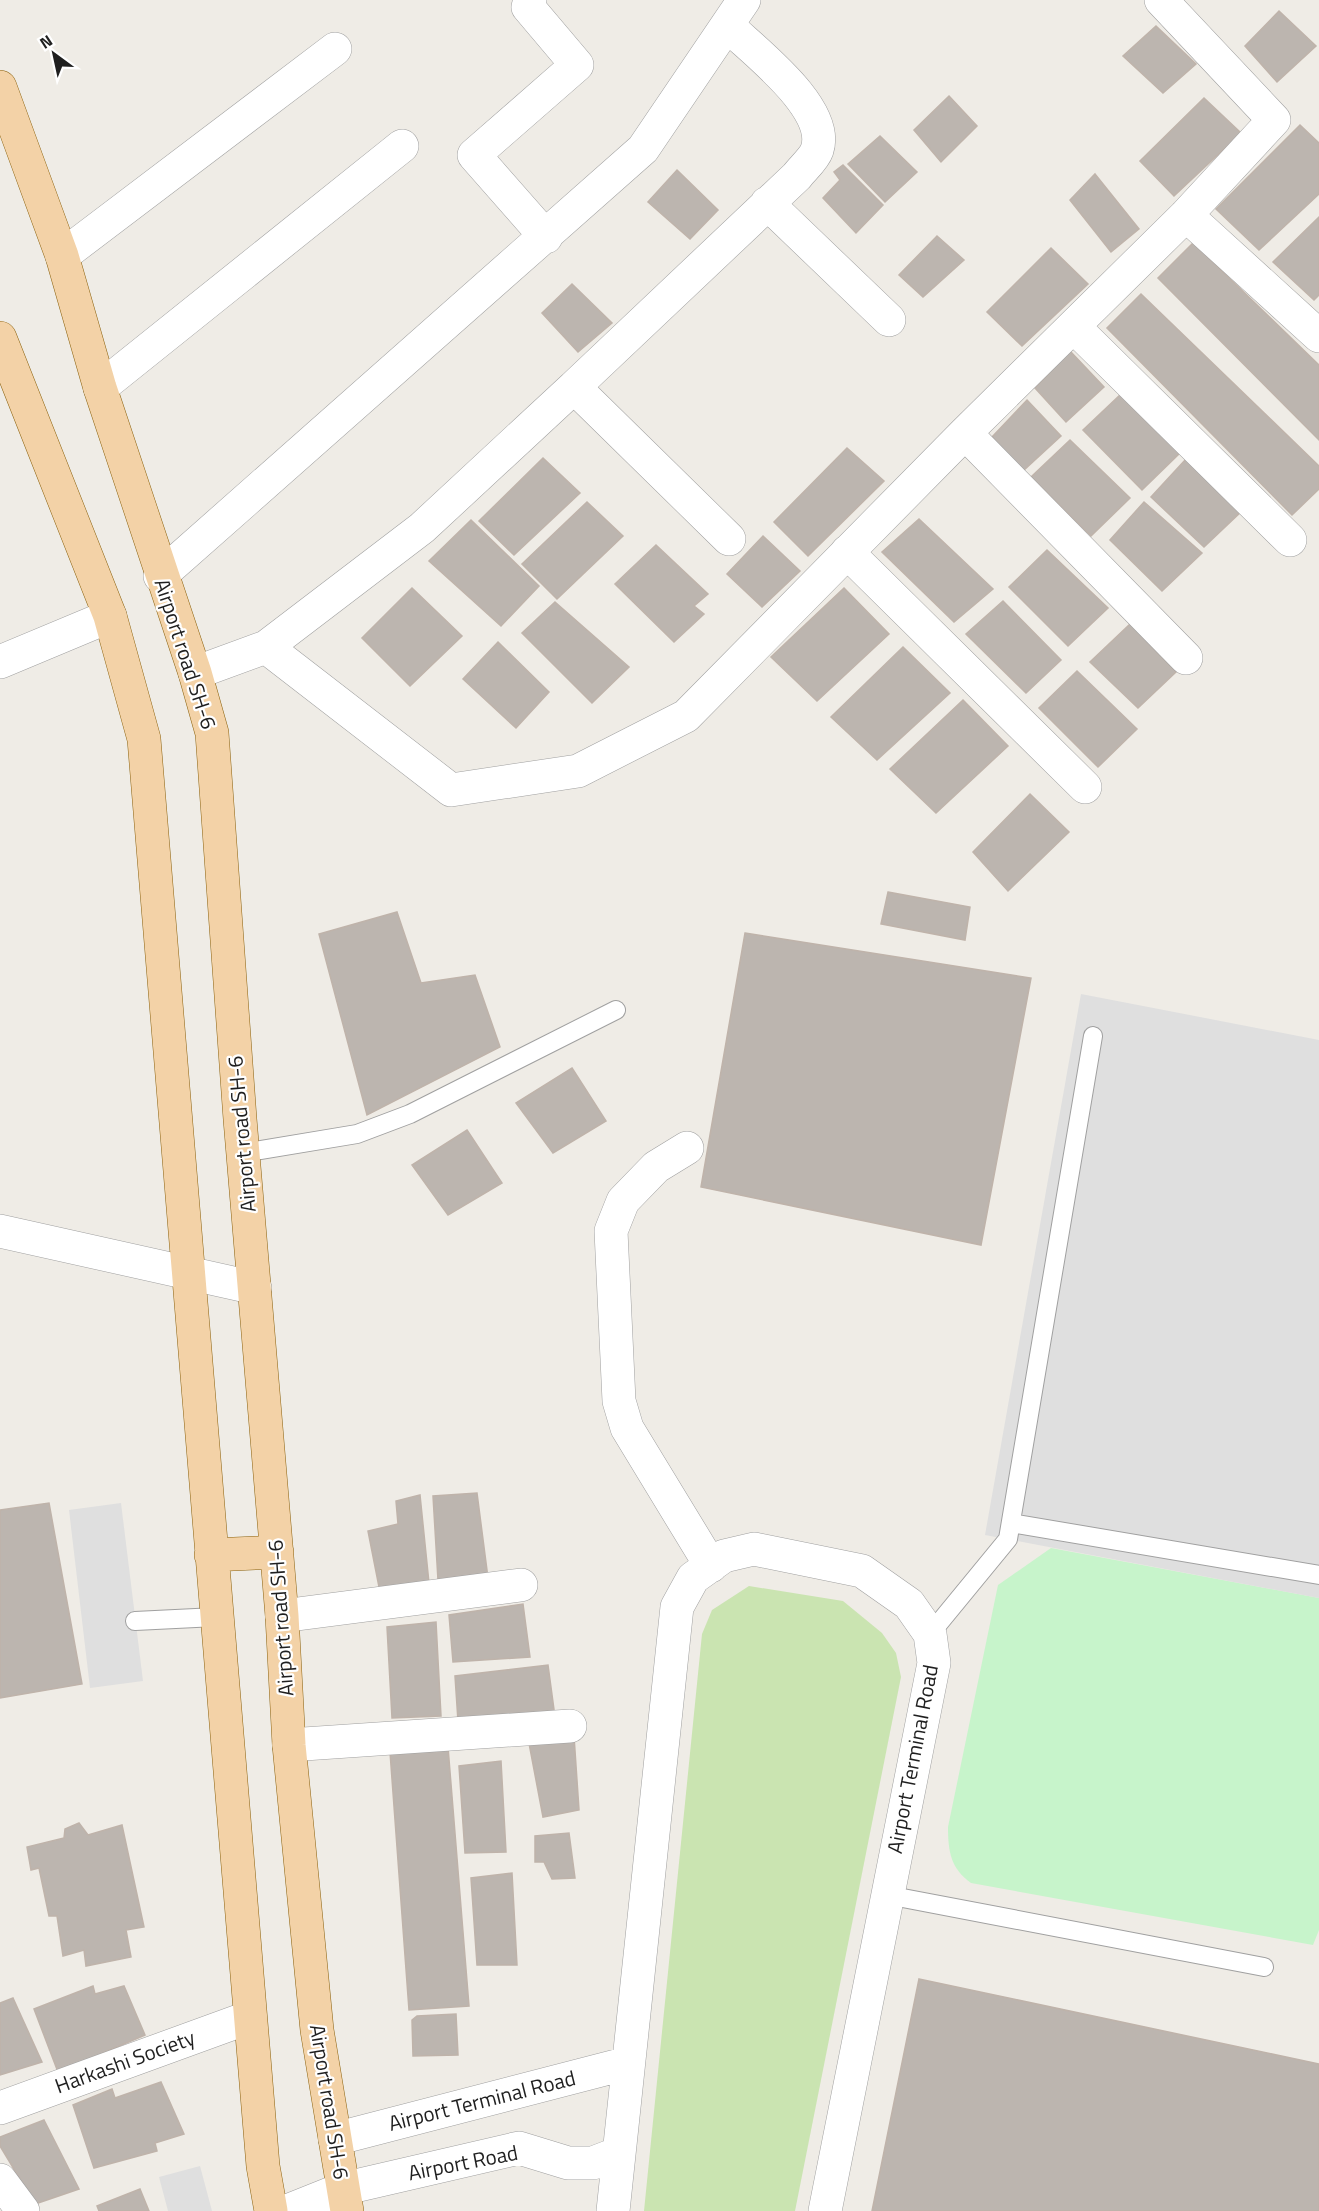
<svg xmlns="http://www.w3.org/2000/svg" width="1319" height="2211" font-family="'Titillium Web',sans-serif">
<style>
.grass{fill:#cae4b1}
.park{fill:#c7f4cb}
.parking{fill:#dfdfdf}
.building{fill:#bcb5af;stroke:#bfb3aa;stroke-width:1.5}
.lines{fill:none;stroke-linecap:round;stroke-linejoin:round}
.service-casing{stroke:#a0a0a0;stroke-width:20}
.minor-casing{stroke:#a0a0a0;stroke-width:34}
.primary-casing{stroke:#8b620f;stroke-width:34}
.service{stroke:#fff;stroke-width:18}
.minor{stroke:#fff;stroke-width:33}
.primary{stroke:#f3d2a7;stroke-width:33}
.labels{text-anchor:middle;stroke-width:4.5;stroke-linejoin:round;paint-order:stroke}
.street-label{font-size:21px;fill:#1f1f1f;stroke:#fff}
</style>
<rect width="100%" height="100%" fill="#efece6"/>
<path class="grass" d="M749 1586 843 1601 882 1633 896 1653 901 1677 795 2211H644L702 1634 712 1610Z"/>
<path class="park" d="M1051 1548 1319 1598V1930L1313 1945 971 1883C951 1869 948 1852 948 1827L998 1585Z"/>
<path class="parking" d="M1081 994 1319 1040V1598L985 1535Z
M121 1503 143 1681 90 1688 69 1510Z
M200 2166 212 2211H168L159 2177Z"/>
<path class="building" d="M1279 11 1316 46 1277 82 1245 46Z
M1156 26 1196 64 1163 93 1123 56Z
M949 96 977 126 941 162 914 130Z
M1204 98 1241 133 1174 196 1140 161Z
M1300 125 1319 143V194L1259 250 1216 209Z
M880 136 917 172 885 202 848 164Z
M843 165 883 205 856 233 823 198 840 180 834 172Z
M677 170 718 210 690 239 648 202Z
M1095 174 1139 229 1111 252 1070 200Z
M1319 217V295L1314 300 1273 262Z
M937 236 964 260 923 297 899 275Z
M1193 243 1319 365V440L1158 278Z
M1051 248 1088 284 1022 346 987 312Z
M572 284 612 323 578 352 542 313Z
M1141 294 1319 466V489L1292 515 1107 328Z
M1070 351 1104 387 1066 422 1035 388Z
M1121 394 1181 452 1142 490 1083 430Z
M1027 400 1061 436 1023 471 992 437Z
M1070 440 1130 498 1091 536 1031 477Z
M847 448 884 481 808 556 774 522Z
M543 458 580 493 514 555 479 521Z
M1186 459 1244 509 1204 547 1151 497Z
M587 502 623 536 557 599 522 564Z
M1144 502 1202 553 1162 591 1110 540Z
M919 519 993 589 954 622 882 552Z
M471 520 539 586 501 626 429 561Z
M763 536 800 571 762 607 727 574Z
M656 545 708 594 694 606 704 614 674 642 615 584Z
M1047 550 1108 608 1068 646 1009 587Z
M412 588 462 636 410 686 362 638Z
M844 588 889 634 817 701 771 657Z
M1003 601 1061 660 1026 693 966 634Z
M555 602 629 667 592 703 522 633Z
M1130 624 1176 672 1138 708 1090 662Z
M498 642 549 692 516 728 463 679Z
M903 647 950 693 877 760 831 717Z
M1077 671 1137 729 1098 767 1039 708Z
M963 700 1008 746 936 813 890 769Z
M1030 794 1069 832 1008 891 973 852Z
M888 892 970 907 965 940 881 924Z
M397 912 421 983 475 975 500 1047 367 1115 319 934Z
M745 933 1031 978 981 1245 701 1187Z
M572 1068 606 1121 553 1153 516 1103Z
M467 1130 502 1183 448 1215 412 1165Z
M477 1493 488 1578 438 1580 433 1496Z
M420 1495 429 1583 379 1587 368 1531 398 1524 396 1501Z
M49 1503 82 1684 0 1698V1510Z
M523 1604 530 1657 453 1662 449 1615Z
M436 1622 441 1716 392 1718 387 1627Z
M548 1665 555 1717 458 1721 455 1676Z
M574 1736 579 1810 543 1817 528 1738Z
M448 1747 469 2006 409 2010 390 1752Z
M501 1761 506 1852 465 1853 459 1766Z
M79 1823 88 1835 122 1825 144 1927 126 1930 131 1957 86 1966 84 1950 63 1956 57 1916H49L39 1868 31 1870 27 1847 64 1838 65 1829Z
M569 1833 575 1878 552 1879 544 1862H535V1836Z
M512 1873 517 1965H477L471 1878Z
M919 1979 1319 2064V2211H872Z
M93 1986 95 1994 124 1986 145 2035 58 2072 34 2009Z
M13 1998 42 2062 0 2075V2003Z
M456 2014 458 2055 413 2056 412 2020 417 2016Z
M161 2082 184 2134 155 2143 157 2151 94 2168 73 2105 112 2089 115 2098Z
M44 2120 79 2189 35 2204 0 2146V2137Z
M140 2189 149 2211H99L97 2206Z"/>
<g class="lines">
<defs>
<path id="service" d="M243 1153 357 1134 410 1114 616 1010
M1011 1523 1319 1575
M135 1621 216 1617
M930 1634 1008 1539 1093 1036
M887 1895 1264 1967"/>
<path id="minor" d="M530 0 528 7 577 65 474 155 546 237
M767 203 889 320
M1186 215 1319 336
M62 256 335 49
M1074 327 1290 540
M574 387 797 176C802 169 814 159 817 150 831 109 755 52 728 26
M100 388 402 146
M965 433 1186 658
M847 552 1085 787
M160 576 643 149 744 0
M266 647 451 790 578 771 686 716 965 433 1186 215 1274 120 1161 0
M0 662 110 616
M195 673 266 647 422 528 574 387 729 539
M687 1148 656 1167 623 1201 611 1231 619 1401 627 1428 711 1566
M0 1231 255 1288
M282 1616 521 1585
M289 1745 570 1726
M0 2108 250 2017
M335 2139 628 2063
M0 2180 23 2211
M287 2211 342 2189 519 2148 568 2163H593L619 2153
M613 2211 677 1607 693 1578 724 1556 754 1549 862 1571 909 1604 930 1634 934 1663 825 2211"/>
<path id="primary" d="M0 87 62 256 100 388 195 673 212 733 240 1119 282 1616 289 1745 317 2030 347 2211
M0 338 110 616 144 739 263 2166 271 2211
M211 1555 277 1552"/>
</defs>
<use href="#service" class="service-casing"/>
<use href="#minor" class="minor-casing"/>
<use href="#primary" class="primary-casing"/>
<use href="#service" class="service"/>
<use href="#minor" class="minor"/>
<use href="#primary" class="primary"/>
</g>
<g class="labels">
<g class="street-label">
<text transform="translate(185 654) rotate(72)" y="7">Airport road SH-6</text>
<text transform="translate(242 1134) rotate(-95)" y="7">Airport road SH-6</text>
<text transform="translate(281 1618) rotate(-94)" y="7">Airport road SH-6</text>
<text transform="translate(913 1759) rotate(-79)" y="7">Airport Terminal Road</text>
<text transform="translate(125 2062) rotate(-20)" y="7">Harkashi Society</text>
<text transform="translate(482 2101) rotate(-14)" y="7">Airport Terminal Road</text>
<text transform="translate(329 2102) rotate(81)" y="7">Airport road SH-6</text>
<text transform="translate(463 2163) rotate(-11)" y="7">Airport Road</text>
</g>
</g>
<g transform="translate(54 54) rotate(327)" stroke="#ffffff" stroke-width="4.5" paint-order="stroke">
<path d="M0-4.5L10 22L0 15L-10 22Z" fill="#1f1f1f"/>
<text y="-9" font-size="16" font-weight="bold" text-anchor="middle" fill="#1f1f1f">N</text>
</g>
</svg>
